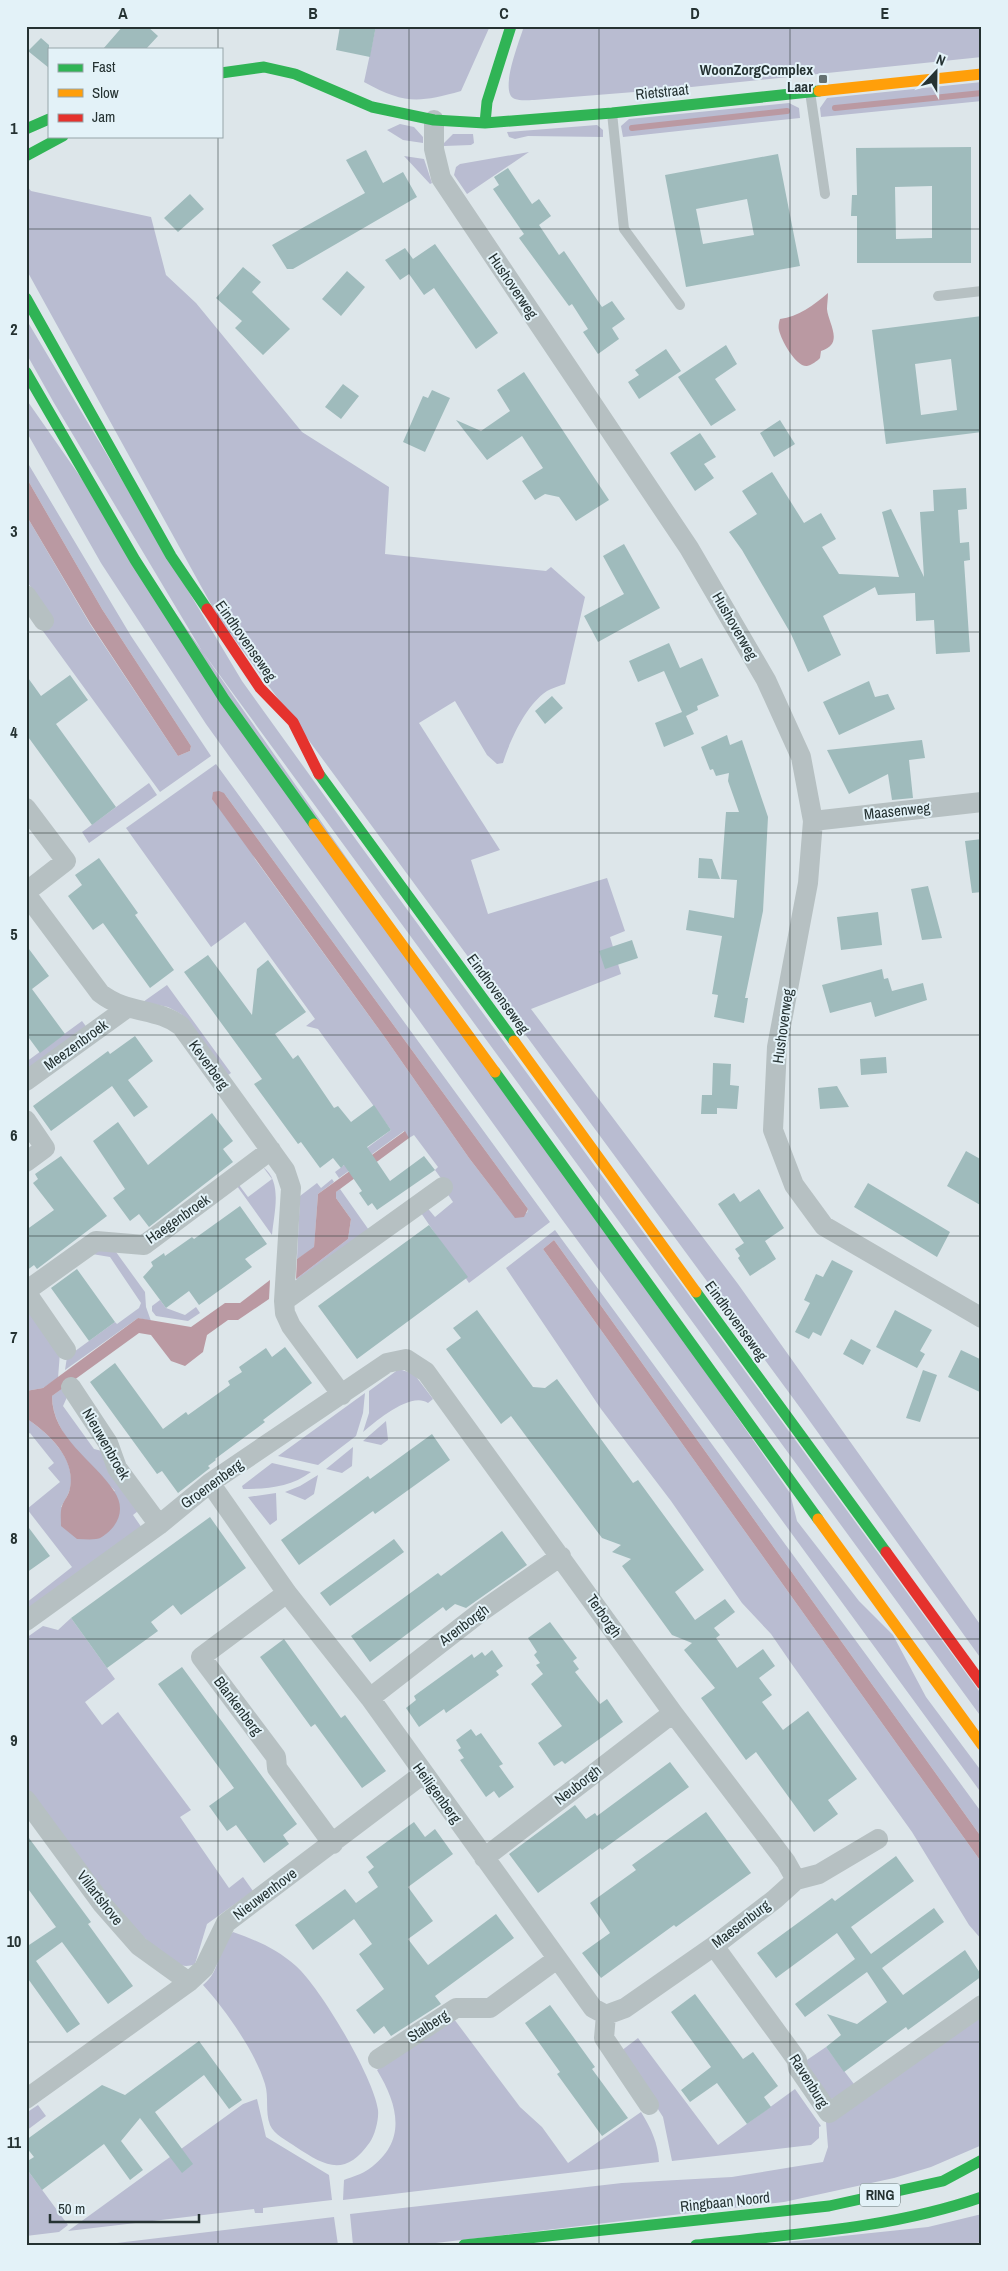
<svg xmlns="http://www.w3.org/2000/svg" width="1008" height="2271" font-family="'Archivo Narrow',sans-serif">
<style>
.green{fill:#b9bcd1;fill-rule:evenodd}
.water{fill:#ba99a2}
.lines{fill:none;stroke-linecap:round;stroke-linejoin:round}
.stream{stroke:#ba99a2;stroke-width:6}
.building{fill:#9fbbbc;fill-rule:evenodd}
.lane{stroke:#b6c0c2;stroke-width:10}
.street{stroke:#b6c0c2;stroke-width:20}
.fast{stroke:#30b455;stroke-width:11}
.slow{stroke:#ff9f0a;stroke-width:11}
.jam{stroke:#e5322d;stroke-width:11}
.grid{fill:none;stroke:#253232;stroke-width:1;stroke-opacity:0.55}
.poi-dot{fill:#657172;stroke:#e3f2f8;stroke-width:2}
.labels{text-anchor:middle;stroke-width:4;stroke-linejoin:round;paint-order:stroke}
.shield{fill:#e3f2f8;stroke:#5e6c6d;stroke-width:1}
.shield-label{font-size:14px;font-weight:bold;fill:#253232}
.poi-label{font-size:15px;font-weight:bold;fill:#253232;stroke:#e3f2f8;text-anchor:end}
.street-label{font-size:15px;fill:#253232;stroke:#e3f2f8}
.neatline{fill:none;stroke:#253232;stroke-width:2}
.grid-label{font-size:16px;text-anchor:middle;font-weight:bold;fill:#253232}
</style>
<rect width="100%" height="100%" fill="#dde6ea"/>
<path class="green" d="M376 26H490L461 91C418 103 404 104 364 82Z
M524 26H982V57L672 89 534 100C529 100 520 101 515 99 498 93 520 40 524 26Z
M982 82V101L821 117 820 108 827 98Z
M789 103 799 108 800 118 623 137 621 126 629 119Z
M400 124 414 127 423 137V143L403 140 387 130Z
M597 125 603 130V137L528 136 515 139 509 137 507 132Z
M453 134H473L474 143 471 145 444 146V143Z
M529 152 467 194 454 175 456 167 460 164Z
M404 156 424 159 432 183 430 184Z
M26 185 31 191 151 217 166 275 196 303 302 432 389 487 385 554 546 571 551 567 585 597 565 684C559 686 552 688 547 691 526 705 510 740 503 763L497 764 487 755 455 701 419 723 500 850 471 860 488 914 607 878 625 931 610 937 621 974 531 1009 738 1284 982 1627V1660L801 1409 218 617 26 269Z
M26 319 242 681 357 841 982 1695V1718L202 651 54 403 26 353Z
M26 399 790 1493 797 1521 859 1601 893 1635 926 1697 982 1772V1794L561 1218 206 724 101 563 26 431Z
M26 460 131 636 211 756 160 792 40 627 47 611 26 580V515L90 624 178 756 190 751 191 746 102 609 26 477Z
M216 764 550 1222 469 1283 419 1210 425 1205 435 1217 453 1202 445 1190 448 1188 435 1170 438 1167 414 1135 409 1138 404 1131 339 1178 335 1172 391 1130 318 1029 306 1026 315 1019 245 922 211 947 126 828ZM224 793 528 1209 527 1213 502 1201 469 1158 386 1039 255 859Z
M149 783 157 795 89 843 82 832Z
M167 985 231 1073 228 1075 181 1014 168 1007 143 1002Z
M82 1021 88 1029 26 1074V1062Z
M263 1167C283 1182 274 1212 272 1235L237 1186 239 1185 248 1197 272 1179Z
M332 1179 334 1182 318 1194 314 1248 297 1259 300 1196 317 1183 321 1188Z
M340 1189 371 1233 302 1284 296 1279 348 1239 351 1219 336 1198V1192Z
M555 1230 982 1813V1838L554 1240 543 1249 982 1863V1940L969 1925 912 1832 791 1663 771 1634 742 1603 671 1501 601 1409 506 1268Z
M99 1250 116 1252 145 1292 146 1307 151 1321 138 1318 65 1370 67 1357 115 1322 117 1324 139 1308 141 1303 110 1257 92 1254Z
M160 1300 166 1308 185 1315 196 1307 200 1313 188 1321 156 1316 152 1311V1306Z
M28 1309 60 1352 58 1378 43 1388 26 1391V1311Z
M399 1369 414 1374 433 1399 428 1403C411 1391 376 1421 363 1432L369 1413V1391Z
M64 1387 68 1395 63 1406 94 1449 102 1451 138 1511 133 1515 142 1528 26 1612V1603L72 1567 27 1509 60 1482 48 1468 54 1463 30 1433 26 1435V1418C48 1433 77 1459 70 1489 68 1495 64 1502 61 1507L115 1491C91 1466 52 1434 52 1396Z
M365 1393 363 1413 356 1436 318 1465 278 1456Z
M386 1421 388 1440 381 1445 363 1441Z
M353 1447 352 1466 342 1473 326 1469Z
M272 1463 311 1472C291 1487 267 1489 243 1489L242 1486Z
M318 1475 314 1494 305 1500 285 1492 300 1486Z
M276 1493 277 1520 270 1525 248 1497Z
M71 1618 115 1679 85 1702 102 1725 118 1712 191 1810 180 1817 229 1888 243 1877 253 1891 207 1924 195 1964C186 1968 179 1965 170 1962L118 1913 26 1788V1638L43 1626 58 1630Z
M233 1932C256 1940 277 1949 296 1966 320 1987 374 2078 378 2110 379 2119 375 2135 370 2142 345 2178 325 2166 296 2147 288 2141 274 2135 270 2125 265 2112 269 2097 265 2084 256 2053 225 2009 203 1985 222 1970 216 1949 233 1932Z
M982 2013V2145L931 2167 894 2178 784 2202 419 2245H353L350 2214 622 2183 732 2177 823 2162 828 2147 826 2122Z
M451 2015 520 2107 542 2127 568 2163 641 2112C651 2128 658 2143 659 2162L343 2200 344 2180C352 2177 362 2174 369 2169 408 2141 398 2105 377 2070Z
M638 2038 718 2145 795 2089 821 2126 819 2127V2138L811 2145 672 2161 663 2117 621 2051Z
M826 2047 857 2088 827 2101 801 2064Z
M257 2099 266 2137 329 2175 332 2200 263 2208V2213H255L254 2209 68 2231 243 2104Z
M38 2105 46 2116 26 2131V2113Z
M26 2168 68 2225 59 2232 26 2236Z
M982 2214V2242L965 2245H757L928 2227Z
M334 2217 338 2245H101L125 2242Z"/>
<path class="water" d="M828 293C828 299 827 304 827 309 828 323 845 344 821 351L820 358C817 361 812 365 807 366 796 367 781 340 779 330 778 327 779 322 780 319 798 317 814 305 828 293Z
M26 477 102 609 191 746 190 751 178 756 90 623 26 515Z
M219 791 224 793 528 1209 524 1217 515 1218 469 1158 386 1039 212 799 213 792Z
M405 1131 409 1138 336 1192V1198L351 1219 348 1239 296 1279 297 1259 314 1247 318 1194Z
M554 1240 982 1838V1863L543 1249Z
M270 1280 269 1299 238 1320H228L207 1335 203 1352 185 1366 171 1361 151 1335 139 1333 52 1396C52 1438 94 1460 114 1491 125 1507 120 1523 106 1534 103 1536 100 1539 96 1539 90 1540 83 1539 77 1539L61 1526C61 1520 60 1512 62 1506 64 1500 69 1495 70 1488 76 1458 48 1433 26 1418V1391L43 1388 138 1318 191 1327 225 1303H240Z"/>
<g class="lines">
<path class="stream" d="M835 108 982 93
M632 128 787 111"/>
</g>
<path class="building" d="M123 26H147L158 36 146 49H103Z
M340 26H376L370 57 336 50Z
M41 38 49 45V68L28 51Z
M971 147V263H857V216H851L852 195H857L856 148ZM932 186V238L896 239 895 187Z
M366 150 383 183 403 172 417 197 293 269H287L272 245 365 193 346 160Z
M778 154 800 266 686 287 665 175ZM747 199 754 235 703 244 696 209Z
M508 168 532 204 539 199 551 216 539 225 559 255 564 251 602 307 612 301 625 319 612 328 619 339 598 354 583 332 588 329 572 304 569 306 530 253 519 238 524 234 493 189 499 185 494 177Z
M190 194 204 209 178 232 164 218Z
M435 244 498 333 476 349 434 288 424 295 409 274 400 280 385 260 405 248 413 259Z
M243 267 261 282 252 292 290 329 263 355 235 328 242 321 216 298Z
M347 271 365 287 341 316 322 299Z
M982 316V432L886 444 872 330ZM951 359 957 410 921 415 915 364Z
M726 345 737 364 715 379 736 410 711 426 678 377Z
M666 349 681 371 639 399 628 382 639 375 635 370Z
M524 372 609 500 576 521 559 497 545 494 535 500 522 481 543 468 522 436 487 460 456 420 481 431 510 411 497 390Z
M343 384 359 396 341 419 325 407Z
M432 390 450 398 425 452 403 442 423 396 428 398Z
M780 420 795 444 774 457 760 433Z
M700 433 716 457 704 464 714 478 695 491 670 453Z
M772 472 804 523 821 513 836 539 822 547 839 574 899 577 882 512 891 509 924 577 920 512 934 511 933 490 966 488 967 509 958 510 960 543 969 542 970 560 964 561 970 652 936 654 934 620 916 621 915 593 878 595 875 587 823 616 841 655 808 672 791 634 742 550 729 532 757 514 742 491Z
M624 544 660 608 598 642 584 616 624 594 603 556Z
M669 643 680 668 702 658 719 696 697 706 698 710 686 716 694 734 664 747 655 723 682 712 664 671 638 682 629 661Z
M26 675 41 696 70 675 88 700 56 724 116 807 92 825 26 734Z
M869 681 875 697 888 694 895 709 839 735 823 702Z
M552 696 563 708 545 724 535 711Z
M727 735 730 745 742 740 768 817 763 911 745 998H748L744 1023 714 1017 718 995 712 994 722 936 686 930 689 910 734 918 737 880 721 879 726 812H739L728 781 729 773 716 776 713 769 710 770 701 747Z
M922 740 925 758 909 760 913 798 892 800 888 774 849 794 827 750Z
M982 839V892L972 893 965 841Z
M99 858 138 913 135 915 174 970 150 988 103 923 93 930 68 896 82 885 75 875Z
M699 858 712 859 720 879 698 878Z
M928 886 942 938 922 940 911 889Z
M878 912 882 945 841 950 837 917Z
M632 940 638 958 605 969 599 951Z
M26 945 49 976 32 989 65 1034 40 1053 26 1034Z
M208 955 252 1015 257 969 268 960 306 1012 275 1034 293 1059 298 1055 334 1108 338 1106 351 1122 374 1105 391 1130 367 1147 390 1181 424 1156 435 1170 377 1210 372 1203 368 1206 359 1193 362 1191 344 1165 341 1168 333 1158 320 1168 301 1142 298 1144 254 1084 262 1079 184 972Z
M882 969 884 979 888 978 892 991 923 983 927 1000 875 1017 871 1002 830 1013 822 985Z
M135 1036 153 1061 128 1080 148 1107 134 1117 112 1086 51 1131 33 1106 108 1051 110 1054Z
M886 1057 887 1073 861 1075 860 1059Z
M713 1063 731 1064 730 1085 739 1086 737 1109 717 1108V1114H701L702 1095H712Z
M837 1086 849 1107 820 1109 818 1088Z
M212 1113 233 1141 223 1149 233 1162 149 1227 139 1214 130 1221 113 1198 125 1189 93 1141 118 1122 148 1165Z
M966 1151 982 1160V1206L947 1186Z
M61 1156 107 1216 37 1269 34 1265 26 1271V1230L54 1210 33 1183 38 1179 35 1174Z
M868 1183 950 1232 937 1257 854 1207Z
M759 1189 784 1228 765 1241 776 1259 750 1276 738 1258 740 1256 735 1249 744 1243 718 1204 734 1193 740 1202Z
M240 1206 267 1244 245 1259 252 1267 199 1305 189 1291 166 1308 143 1277 153 1266 151 1262 164 1253 165 1256 192 1237 194 1239Z
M429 1225 468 1277 357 1359 318 1306Z
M832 1260 853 1271 821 1336 813 1332 809 1339 795 1332 810 1303 804 1300 816 1274 823 1277Z
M77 1269 115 1322 89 1341 51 1288Z
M477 1310 533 1387 545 1388 557 1379 633 1483 638 1480 704 1570 675 1592 695 1620 725 1599 735 1612 714 1628 720 1635 716 1638 737 1668 763 1649 775 1666 759 1678 772 1695 762 1702 783 1730 808 1711 857 1779 828 1800 838 1814 814 1832 756 1752 746 1760 701 1698 715 1688 684 1650 692 1643 672 1635 622 1566 631 1559 612 1552 621 1545 602 1538 511 1416 501 1424 446 1349 461 1338 453 1328Z
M895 1310 932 1330 920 1351 925 1354 917 1368 876 1347Z
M851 1339 871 1350 863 1365 843 1354Z
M285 1347 312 1383 263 1420 265 1422 215 1459 216 1460 208 1466 210 1468 178 1493 162 1471 157 1474 90 1382 115 1363 163 1429 186 1412 188 1415 230 1385 228 1381 242 1372 239 1367 266 1348 272 1357Z
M961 1350 982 1360V1393L948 1377Z
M923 1370 937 1375 920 1422 906 1418Z
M432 1434 450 1460 375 1514 373 1511 299 1565 281 1540 368 1476 370 1479Z
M210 1517 246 1568 181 1615 173 1605 151 1622 158 1631 107 1668 71 1618Z
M26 1524 50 1556 26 1573Z
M502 1531 527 1565 466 1608 455 1604 446 1611 443 1607 370 1662 351 1636 438 1573 441 1576Z
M394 1539 404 1552 330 1606 320 1593Z
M550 1622 577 1658 573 1661 579 1669 575 1672 600 1704 607 1699 623 1722 565 1764 562 1761 554 1766 538 1743 562 1726 531 1684 543 1674 536 1665 540 1663 534 1655 537 1652 528 1638Z
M284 1639 341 1718 345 1715 386 1771 362 1788 315 1724 311 1727 260 1657Z
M492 1650 503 1666 496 1671 499 1675 446 1713 444 1709 419 1727 406 1708 416 1700 414 1696 472 1654 474 1658 482 1652 485 1656Z
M182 1667 297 1824 283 1835 289 1844 264 1863 236 1825 227 1831 209 1806 234 1788 158 1684Z
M471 1729 476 1736 481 1733 503 1764 499 1766 514 1787 499 1798 494 1791 486 1797 460 1760 464 1758 458 1750 461 1748 456 1740Z
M670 1762 689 1787 602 1850 600 1848 538 1893 509 1854 575 1805 586 1819 595 1813 597 1816Z
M706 1812 751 1873 676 1927 674 1925 601 1978 582 1953 610 1933 590 1903 636 1870 632 1865Z
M414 1822 425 1837 435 1829 453 1854 408 1887 433 1921 408 1939 428 1965 496 1914 514 1938 435 1996 441 2004 391 2036 384 2026 374 2034 356 2010 384 1989 359 1954 372 1944 354 1919 313 1950 295 1925 345 1889 356 1903 378 1887 368 1872 374 1867 366 1857Z
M26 1834 91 1922 88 1924 133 1986 108 2004 62 1942 36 1961 80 2024 67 2033 26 1976V1947L56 1927 26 1886Z
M896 1856 914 1881 851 1927 871 1954 934 1908 944 1922 882 1968 903 1995 965 1950 982 1976 908 2030 906 2027 844 2072 826 2047 841 2035 827 2014 857 2024 887 2002 867 1972 805 2017 795 2004 855 1959 837 1933 776 1978 757 1953 832 1898 835 1901Z
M695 1994 743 2059 753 2052 778 2086 764 2097 771 2107 747 2124 717 2083 690 2102 681 2090 711 2067 671 2012Z
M550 2005 595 2067 592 2069 628 2118 602 2136 557 2074 560 2072 525 2023Z
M199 2041 242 2100 229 2109 204 2075 155 2112 193 2164 182 2173 140 2118 121 2141 143 2170 130 2180 104 2144 42 2190 26 2168V2162L34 2157 26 2147V2140L102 2085 125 2095Z"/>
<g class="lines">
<path class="lane" d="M810 92 825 194
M612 113 624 229 680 305
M938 296 982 291"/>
<path class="street" d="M434 120V149L441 178 689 548 766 680 801 757 813 821 808 883 777 1047 773 1130 794 1185 824 1226 982 1318
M26 595 44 621
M26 808 66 861 26 892
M813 821 982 802
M26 894 100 993C128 1015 156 1007 181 1026L285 1170 291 1188 284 1301 285 1313 291 1326 342 1395
M26 1081 127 1008
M26 1120 45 1148 26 1162
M26 1291 96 1241 144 1245 271 1150
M26 1292 66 1350
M284 1301 443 1187
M71 1387 108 1443 117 1468 159 1525
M210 1483 287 1593 370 1698 593 2008 606 2015
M287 1593 201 1657 276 1757 277 1768 333 1844
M26 1621 159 1525 210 1483 387 1363 406 1359 426 1372 673 1713 786 1862 796 1880
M370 1698 482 1611 561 1556
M26 1800 103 1905 139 1946 189 1982
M484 1858 673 1713
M714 1946 797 2060 798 2068 829 2113 982 2005
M606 2015 625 2008 714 1946 775 1899 796 1880 819 1874 878 1839
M606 2015 604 2038 649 2105
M378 2059 456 2008H490L557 1959
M26 2099 189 1982 204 1968 226 1923 423 1774"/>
<path class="fast" d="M221 73 264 67 295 74 372 107 434 120 485 123 612 113 819 91
M485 123 487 102 511 26
M26 129 49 119
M26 156 63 136
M26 298 171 556 207 609
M26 372 135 560 224 699 314 824
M319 774 514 1041
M495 1072 818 1519
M696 1292 886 1552
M464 2245 829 2206 943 2181 982 2160
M696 2245C792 2234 890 2229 982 2197"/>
<path class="slow" d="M819 91 982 74
M314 824 495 1072
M514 1041 696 1292
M818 1519 982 1745"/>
<path class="jam" d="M207 609 260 688 293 722 319 774
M886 1552 982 1684"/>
</g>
<path class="grid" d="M218 26V49M409 26V2245M599 26V2245M790 26V2245M218 136V2245M26 229H982M26 430H982M26 632H982M26 833H982M26 1035H982M26 1236H982M26 1438H982M26 1639H982M26 1841H982M26 2042H982"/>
<rect class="poi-dot" x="818" y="74" width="10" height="10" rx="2.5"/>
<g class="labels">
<rect class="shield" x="860" y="2183.5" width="40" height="23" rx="4"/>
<g class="shield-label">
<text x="880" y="2200">RING</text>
</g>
<g class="poi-label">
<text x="813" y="75">WoonZorgComplex<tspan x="813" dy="17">Laar</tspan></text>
</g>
<g class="street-label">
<text transform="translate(662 92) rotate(-6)" y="5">Rietstraat</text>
<text transform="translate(513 286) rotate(56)" y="5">Hushoverweg</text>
<text transform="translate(735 626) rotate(60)" y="5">Hushoverweg</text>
<text transform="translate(246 641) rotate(55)" y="5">Eindhovenseweg</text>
<text transform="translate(897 811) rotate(-6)" y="5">Maasenweg</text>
<text transform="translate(498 994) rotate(54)" y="5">Eindhovenseweg</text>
<text transform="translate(783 1026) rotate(-82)" y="5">Hushoverweg</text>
<text transform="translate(76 1045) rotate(-36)" y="5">Meezenbroek</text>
<text transform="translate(209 1065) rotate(54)" y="5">Keverberg</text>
<text transform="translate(178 1219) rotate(-35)" y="5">Haegenbroek</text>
<text transform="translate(736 1321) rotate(54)" y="5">Eindhovenseweg</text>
<text transform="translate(106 1444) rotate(60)" y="5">Nieuwenbroek</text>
<text transform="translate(212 1484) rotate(-36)" y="5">Groenenberg</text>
<text transform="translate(604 1616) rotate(55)" y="5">Terborgh</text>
<text transform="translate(464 1625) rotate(-37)" y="5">Arenborgh</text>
<text transform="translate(238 1706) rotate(53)" y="5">Blankenberg</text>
<text transform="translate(578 1785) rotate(-38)" y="5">Neuborgh</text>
<text transform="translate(437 1793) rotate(54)" y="5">Heiligenberg</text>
<text transform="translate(265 1894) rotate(-37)" y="5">Nieuwenhove</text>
<text transform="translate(100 1898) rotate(52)" y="5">Villartshove</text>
<text transform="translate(741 1924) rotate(-37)" y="5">Maesenburg</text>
<text transform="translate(428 2026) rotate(-33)" y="5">Stalberg</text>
<text transform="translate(809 2081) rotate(58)" y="5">Ravenburg</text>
<text transform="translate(725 2202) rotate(-6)" y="5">Ringbaan Noord</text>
</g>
</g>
<rect width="1008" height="2271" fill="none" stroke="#e3f2f8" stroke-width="55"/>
<rect x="48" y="48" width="175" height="90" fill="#e3f2f8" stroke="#97a5a9"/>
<rect x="58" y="64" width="25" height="8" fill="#30b455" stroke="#97a5a9"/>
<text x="92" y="72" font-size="15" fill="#253232">Fast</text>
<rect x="58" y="89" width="25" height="8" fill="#ff9f0a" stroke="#97a5a9"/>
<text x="92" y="98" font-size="15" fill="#253232">Slow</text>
<rect x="58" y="114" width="25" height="8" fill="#e5322d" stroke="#97a5a9"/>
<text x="92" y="122" font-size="15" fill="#253232">Jam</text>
<g transform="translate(936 72) rotate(22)" stroke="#e3f2f8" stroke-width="4" paint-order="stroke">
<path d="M0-4L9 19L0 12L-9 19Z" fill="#253232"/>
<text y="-8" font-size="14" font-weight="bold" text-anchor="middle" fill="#253232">N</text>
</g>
<path d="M50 2214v8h149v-8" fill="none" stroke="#253232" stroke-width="2.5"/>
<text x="58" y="2214" font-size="15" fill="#253232" stroke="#e3f2f8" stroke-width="4" paint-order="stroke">50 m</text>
<rect x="28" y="28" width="952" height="2216" class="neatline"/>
<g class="grid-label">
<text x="123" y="19">A</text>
<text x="313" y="19">B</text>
<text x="504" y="19">C</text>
<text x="695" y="19">D</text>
<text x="885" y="19">E</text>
<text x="14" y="134">1</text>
<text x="14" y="335">2</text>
<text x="14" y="537">3</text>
<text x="14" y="738">4</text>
<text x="14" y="940">5</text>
<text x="14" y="1141">6</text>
<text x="14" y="1343">7</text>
<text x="14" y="1544">8</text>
<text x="14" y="1746">9</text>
<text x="14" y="1947">10</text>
<text x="14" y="2148">11</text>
</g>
</svg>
